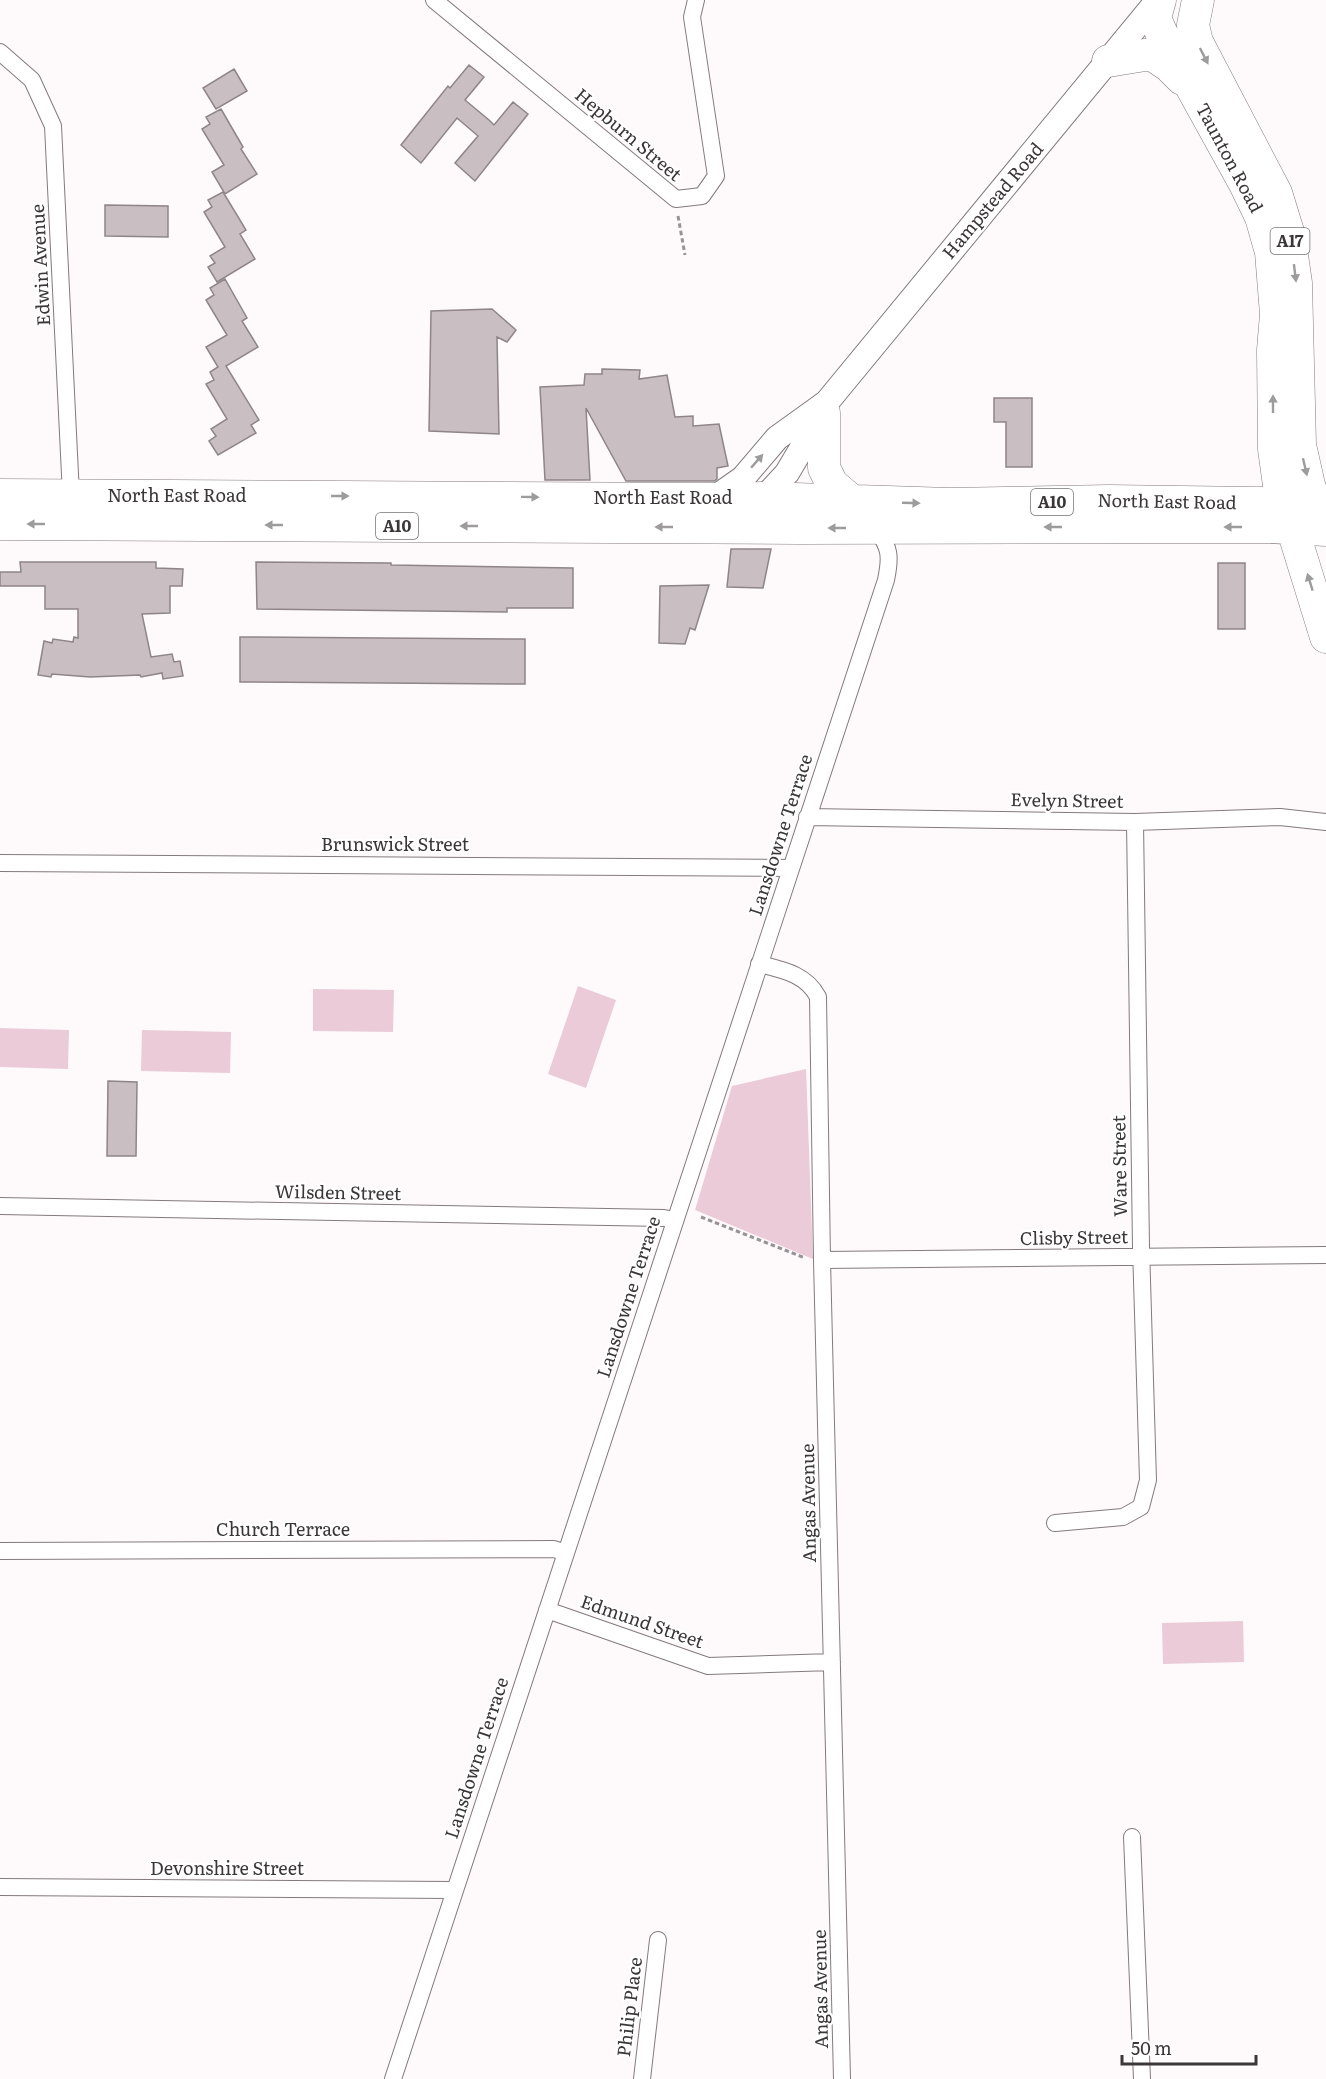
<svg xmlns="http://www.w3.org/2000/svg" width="1326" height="2079" font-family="Literata,serif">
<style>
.green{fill:#eacbd7}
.building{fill:#c9bfc3;stroke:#8e8588;stroke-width:1.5}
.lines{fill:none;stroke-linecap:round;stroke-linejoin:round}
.street-casing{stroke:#837a7d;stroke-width:18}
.secondary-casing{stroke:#837a7d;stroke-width:26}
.highway-casing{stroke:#837a7d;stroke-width:33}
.path{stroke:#989496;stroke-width:3;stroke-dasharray:4.5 3;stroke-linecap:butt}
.street{stroke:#fff;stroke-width:16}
.secondary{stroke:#fff;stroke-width:24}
.highway{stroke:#fff;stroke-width:32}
.oneway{fill:#9d9b9c}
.labels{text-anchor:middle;stroke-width:4.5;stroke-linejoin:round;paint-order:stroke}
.shield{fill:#fff;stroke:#767374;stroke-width:1.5}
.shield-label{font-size:16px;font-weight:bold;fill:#3b3739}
.street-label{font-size:18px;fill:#3b3739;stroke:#fff}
</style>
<rect width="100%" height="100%" fill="#fef9fb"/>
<path class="green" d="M578 986 616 1000 586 1088 548 1074Z
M313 989 394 990 393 1032 313 1031Z
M0 1028 69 1030 68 1069 0 1067Z
M142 1030 231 1032 230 1073 141 1071Z
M806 1069 813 1259 695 1210 732 1086Z
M1243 1621 1244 1662 1163 1664 1162 1623Z"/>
<path class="building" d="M469 65 484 77 465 100 489 120 494 125 513 102 528 114 475 181 455 163 478 136 457 118 421 163 401 145 448 86 450 88Z
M234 69 247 91 216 109 203 88Z
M221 109 243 147 241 149 257 174 225 194 212 172 224 165 202 129 210 124 206 117Z
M223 192 246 230 240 234 255 259 217 282 208 267 215 263 210 256 225 247 204 212 212 207 208 200Z
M105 205 168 206V237L105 236Z
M225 279 247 318 242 321 258 347 226 366 259 420 251 425 256 433 218 455 209 441 216 436 211 429 227 419 206 384 214 380 210 372 218 367 206 347 227 335 206 300 214 295 210 288Z
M492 309 516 330 507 342 497 337 499 434 429 431 431 311Z
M602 369 640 370 639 379 667 375 675 417 693 416V426L719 424 728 466 717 468V479L714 481H626L586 408 590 480H545L540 387 584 385 585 374H602Z
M994 398H1032V467H1006V422H994Z
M731 549H771L763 588 727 587Z
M20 562H156V568L183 569 182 586H170V613L142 614 151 657 172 654 174 662 180 661 183 676 163 679 162 673 141 677 140 675 90 677 52 674 51 677 38 675 44 641 52 643 53 639 73 642 74 637 78 638V609H45V586H0V572H21Z
M256 562 391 563V565L573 568V608H507V612L257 609Z
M1218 563H1245V629H1218Z
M709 585 695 630 690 628 685 644 659 643 660 586Z
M240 637 525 639V684L240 682Z
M108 1081 137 1082 136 1156H107Z"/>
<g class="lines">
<defs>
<path id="street" d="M434 0 676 199 702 196 716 176 692 17 696 0
M0 52 32 80 53 126 71 495
M807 817 1135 822 1280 817 1326 822
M0 863 791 868
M759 964C783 970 806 974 818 997L822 1260 842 2079
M0 1206 664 1218 675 1220
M822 1260 1326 1255
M1055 1523 1123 1517 1141 1507 1148 1480 1141 1247 1135 822
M0 1551 554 1549 566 1553
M547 1610 708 1666 832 1662
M1132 1837 1142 2079
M0 1887 454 1890
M393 2079 886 580C891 556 890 548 876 528
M642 2079 658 1940"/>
<path id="secondary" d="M764 498 787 473 824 411
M713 499 743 478 777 438 827 402 1158 0"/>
<path id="highway" d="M1160 0 1155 18 1161 32 1245 184 1261 217 1271 252 1276 314 1273 350 1274 449 1279 485 1326 637
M1198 0 1193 25 1197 42 1276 193 1289 235 1296 283 1300 445 1309 485 1322 522
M1108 61 1151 54 1169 66 1182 79
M824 413V468L832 484 852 501
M0 495 701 499 764 498 949 504 1109 501 1252 503 1326 502
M0 524 799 528 1268 527 1326 530"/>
</defs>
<use href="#street" class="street-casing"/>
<use href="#secondary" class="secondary-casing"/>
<use href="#highway" class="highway-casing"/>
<path class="path" d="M678 216 685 255
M701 1217 805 1258"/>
<use href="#street" class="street"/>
<use href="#secondary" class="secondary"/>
<use href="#highway" class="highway"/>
</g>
<defs><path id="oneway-solid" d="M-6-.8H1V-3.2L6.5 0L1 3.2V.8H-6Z" transform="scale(1.5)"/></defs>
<g class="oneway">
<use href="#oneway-solid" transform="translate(1204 56) rotate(63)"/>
<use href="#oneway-solid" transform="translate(1295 273) rotate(83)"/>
<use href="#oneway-solid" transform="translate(1273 404) rotate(-90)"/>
<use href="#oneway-solid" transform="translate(757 461) rotate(-49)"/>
<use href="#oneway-solid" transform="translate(1305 467) rotate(77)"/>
<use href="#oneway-solid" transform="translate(340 496)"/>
<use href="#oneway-solid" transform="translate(530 497) rotate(1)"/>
<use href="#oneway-solid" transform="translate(911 503) rotate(2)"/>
<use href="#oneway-solid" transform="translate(36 524) rotate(-180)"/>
<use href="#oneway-solid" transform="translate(274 525) rotate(-180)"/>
<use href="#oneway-solid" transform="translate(469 526) rotate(-180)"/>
<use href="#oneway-solid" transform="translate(664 527) rotate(-180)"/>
<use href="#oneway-solid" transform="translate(1053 527) rotate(180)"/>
<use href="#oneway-solid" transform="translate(1233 527) rotate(-180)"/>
<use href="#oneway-solid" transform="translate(837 528) rotate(-180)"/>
<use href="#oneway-solid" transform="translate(1310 582) rotate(-107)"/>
</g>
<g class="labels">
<g class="shield">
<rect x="1270.5" y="228" width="39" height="26" rx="4.5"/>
<rect x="1031" y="489" width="42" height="26" rx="4.5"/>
<rect x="376" y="513" width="42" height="26" rx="4.5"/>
</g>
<g class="shield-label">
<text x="1290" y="247">A17</text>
<text x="1052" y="508">A10</text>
<text x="397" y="532">A10</text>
</g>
<g class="street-label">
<text transform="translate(628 135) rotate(40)" y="6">Hepburn Street</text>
<text transform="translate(1229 158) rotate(62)" y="6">Taunton Road</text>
<text transform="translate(993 201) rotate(-50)" y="6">Hampstead Road</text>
<text transform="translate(41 265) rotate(-93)" y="6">Edwin Avenue</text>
<text x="177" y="502">North East Road</text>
<text x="663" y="504">North East Road</text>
<text transform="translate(1167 502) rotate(1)" y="6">North East Road</text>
<text transform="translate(1067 801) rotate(1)" y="6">Evelyn Street</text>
<text transform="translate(781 835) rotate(-72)" y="6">Lansdowne Terrace</text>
<text x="395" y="851">Brunswick Street</text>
<text transform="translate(1120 1166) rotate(-91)" y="6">Ware Street</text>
<text transform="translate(338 1193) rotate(1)" y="6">Wilsden Street</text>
<text transform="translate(1074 1238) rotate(-1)" y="6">Clisby Street</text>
<text transform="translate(629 1297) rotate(-72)" y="6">Lansdowne Terrace</text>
<text transform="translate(809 1503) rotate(-91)" y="6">Angas Avenue</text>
<text x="283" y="1536">Church Terrace</text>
<text transform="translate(642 1622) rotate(19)" y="6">Edmund Street</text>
<text transform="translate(477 1758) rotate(-72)" y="6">Lansdowne Terrace</text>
<text x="227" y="1875">Devonshire Street</text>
<text transform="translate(821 1989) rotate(-91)" y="6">Angas Avenue</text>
<text transform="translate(630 2007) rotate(-83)" y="6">Philip Place</text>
</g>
</g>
<path d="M1122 2055v9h134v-9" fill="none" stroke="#3b3739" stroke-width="3"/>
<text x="1131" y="2055" font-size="18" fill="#3b3739" stroke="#ffffff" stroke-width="4.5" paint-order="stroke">50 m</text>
</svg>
